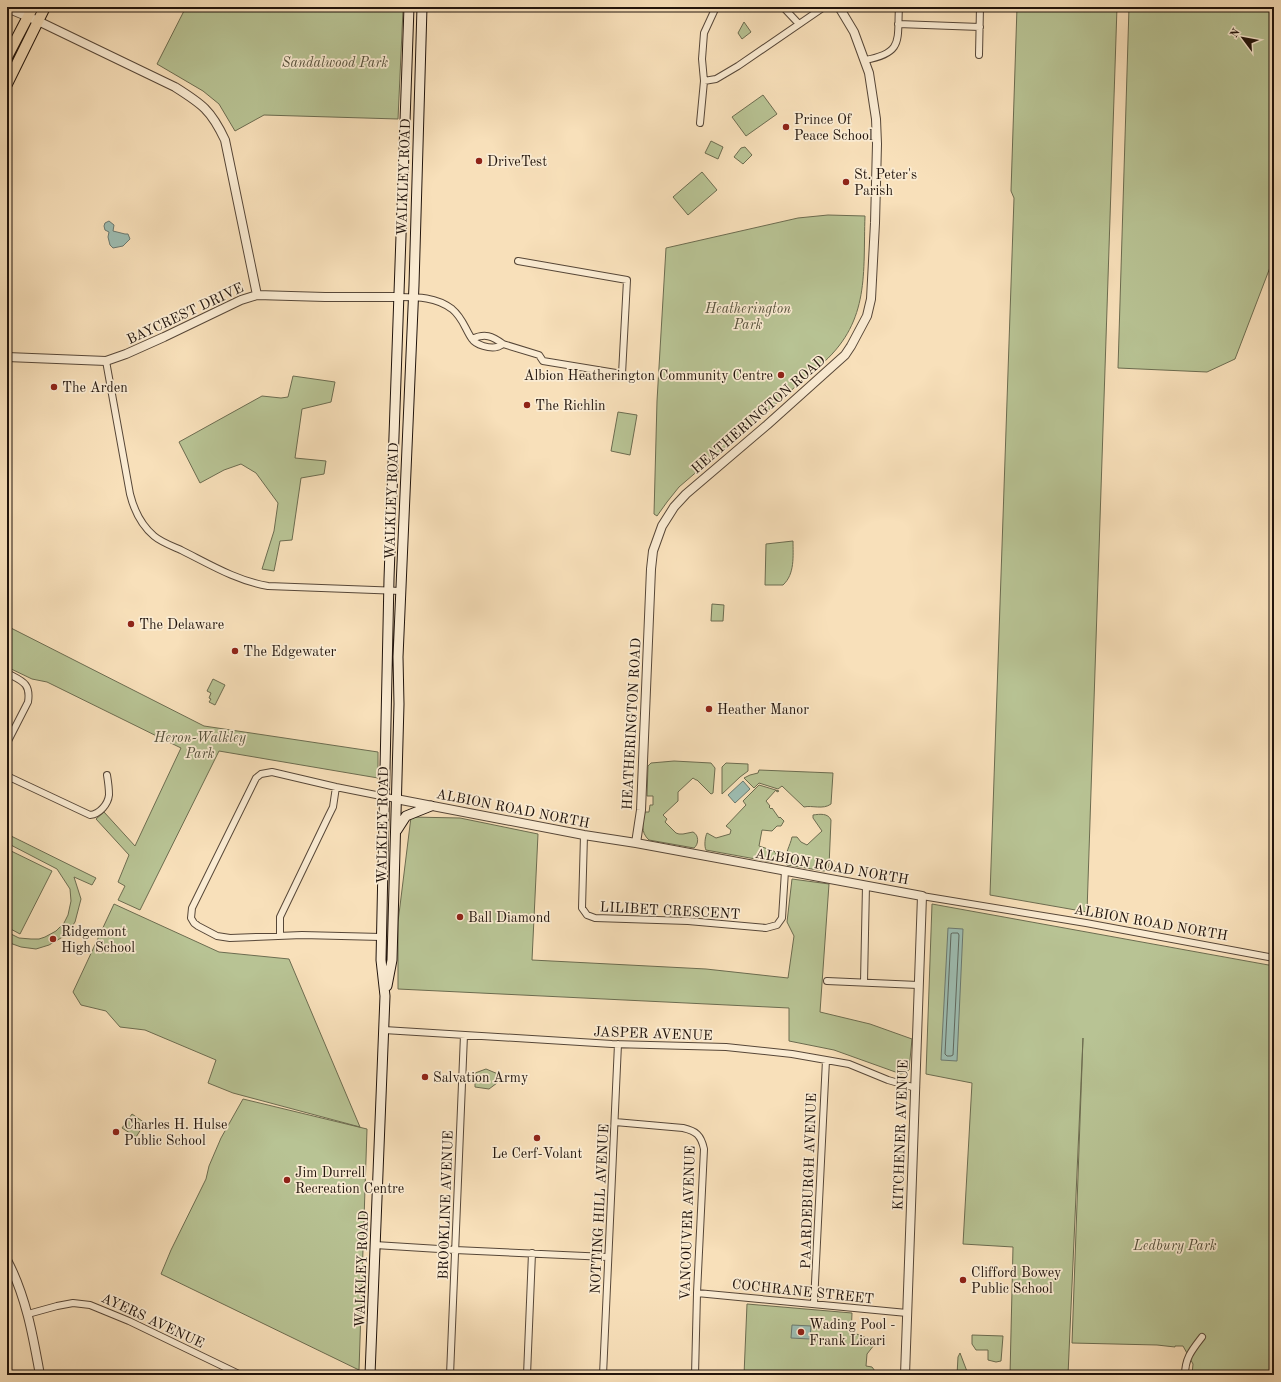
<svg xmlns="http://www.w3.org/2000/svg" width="1281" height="1382" font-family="'Old Standard TT',serif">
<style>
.green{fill:#b8c394;stroke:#6c6c50}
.water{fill:#9dbdb2;stroke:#6b7970}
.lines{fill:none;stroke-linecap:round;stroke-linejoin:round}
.shore{stroke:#5f685f;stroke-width:1}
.minor-casing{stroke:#574738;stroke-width:8}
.tertiary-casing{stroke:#574738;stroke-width:10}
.secondary-casing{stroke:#21140c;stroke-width:11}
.primary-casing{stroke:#21140c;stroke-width:12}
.minor{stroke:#faebd2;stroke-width:6}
.tertiary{stroke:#faebd2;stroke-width:8}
.secondary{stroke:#faebd2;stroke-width:9}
.primary{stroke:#f8e0ba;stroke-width:10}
.poi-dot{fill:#8f2418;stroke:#faebd2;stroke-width:1.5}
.labels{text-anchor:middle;stroke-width:3.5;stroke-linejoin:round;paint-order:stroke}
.park-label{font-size:14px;font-style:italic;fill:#56513c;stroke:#faebd2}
.poi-label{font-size:14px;fill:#21140c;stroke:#faebd2;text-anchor:start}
.street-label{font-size:14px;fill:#21140c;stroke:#faebd2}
</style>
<rect width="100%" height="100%" fill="#f8e0ba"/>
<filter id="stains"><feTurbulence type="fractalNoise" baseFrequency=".005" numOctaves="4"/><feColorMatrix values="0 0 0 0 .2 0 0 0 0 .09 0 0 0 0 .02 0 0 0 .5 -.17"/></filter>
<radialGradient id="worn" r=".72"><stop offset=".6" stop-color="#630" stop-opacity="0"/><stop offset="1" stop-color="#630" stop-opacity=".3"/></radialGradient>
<path class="green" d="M186 7H398L403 10 398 119 264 115 235 131 219 104 203 91 157 64Z
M1017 7H1117L1087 912 990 895 1014 198 1011 191Z
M1129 7H1274V176L1272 184 1274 257 1235 359 1207 372 1118 368Z
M744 22 751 32 742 39 738 33Z
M763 95 777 114 746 136 732 117Z
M711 141 723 147 718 159 705 153Z
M745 147 752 155 743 164 734 157 741 148Z
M702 172 717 190 688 215 673 197Z
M828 215 865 216C863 273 870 320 824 362L679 487 667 502 657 516 654 514 657 401 666 248 798 218Z
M293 376 335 382 331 402 302 409 295 458 326 461 324 474 301 478 292 540 280 541 274 571 262 569 274 531 278 503 256 473 241 464 224 470 200 483 179 442 262 396 281 398 288 397Z
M618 412 637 415 630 455 611 451Z
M793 541C793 556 795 574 783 585H765L766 544Z
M712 604 724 605 723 621H711Z
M7 626 204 726 378 752V778L219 751 140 910 118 900 125 886 118 882 129 855 96 819 104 812 135 846 181 748 47 682 32 679 7 667Z
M213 679 225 685 215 705 209 702 211 699 209 698 211 693 207 691Z
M674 761 711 763 715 768 713 793 711 794 697 780H696L693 778 678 792V801L663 815 667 819 665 822 676 833 679 834H683L693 832C699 835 699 844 694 848L649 840C640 832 643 823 645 812H649L650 805H653V796H647L648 766 651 763Z
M726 763 748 764V771L740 777 722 794V767Z
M759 770 833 773 831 804C823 810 812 805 804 807L782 786 778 789 759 783 754 788 744 778 750 775 758 773Z
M759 785 779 791 777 792 776 790 766 801 770 806 769 807 771 809 772 808 779 818 780 817 784 821 781 826H777L772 831 762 830 759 846 774 851 777 855 776 860 772 862 706 850C704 846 705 837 707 833L716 838 730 834 731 830 726 826 746 805 743 801Z
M813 815C820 814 828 813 831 820L829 866 827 870 824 871 787 865 785 863C785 853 790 846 792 837H797L801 842 807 845 822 831 813 818Z
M411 817 460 818 538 834 532 960 706 969 788 978 794 936 787 922 792 879 829 884 820 1012 870 1024 912 1039 909 1070 901 1074 834 1050 789 1041V1008L398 989V922Z
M7 834 96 878 92 885 74 877 81 899 75 922 66 935 49 945 36 949 21 947 7 942V932L19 938 31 939H39L45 937 56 931 64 923 68 915 71 901 70 889 57 869 7 843Z
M7 849 52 871 20 934 7 927Z
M114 904 219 952 289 959 360 1127 233 1093 208 1083 216 1060 145 1030 120 1027 106 1011 81 1005 73 992Z
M932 904 1274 966V1375H1192L1193 1364 1183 1346H1175V1347L1157 1345 1072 1343 1083 1038 1068 1375H1010L1013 1247 963 1244 972 1083 926 1074Z
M486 1069 498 1074 497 1083 489 1089 475 1087V1073Z
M243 1099 367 1129 359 1370 161 1274 171 1250 206 1179 209 1166 221 1138Z
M132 1114 145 1123 136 1137 122 1128Z
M747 1304 852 1313 851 1337 854 1333 872 1340 874 1345 867 1354 866 1366 872 1367 875 1371 871 1374V1375H744Z
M972 1335 1003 1336 1001 1361 996 1362 988 1360V1350H976L972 1344Z
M960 1353 968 1374 967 1375H957L958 1357Z"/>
<path class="water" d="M109 221 114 225 113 231 125 234H128L130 239 123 246 113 248 110 245 108 237 109 232 105 230 104 226 105 223Z
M743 781 750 789 735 803 728 795Z
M948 928 963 929 957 1061 941 1060Z
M792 1325 811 1326 810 1339 791 1338Z"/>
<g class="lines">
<path class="shore" d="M953 933H958L959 935 953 1055 951 1056H947L945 1054 951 934Z"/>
<defs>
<path id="minor" d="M783 7 799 24
M898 24 980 27
M979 55 980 7
M865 60C904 53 897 40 899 7
M704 81 716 79 738 66 824 7
M700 123 704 81 702 59 704 33 716 7
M399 297C418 297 436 297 452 309 463 318 465 329 472 339 476 345 490 349 497 347 499 347 501 345 503 344 492 336 485 333 472 339
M503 344 539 355 543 361 622 374 627 280 518 261
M106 361 130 494C134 510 141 525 154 536 161 542 172 546 181 550 209 564 237 581 268 586L401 591
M7 673C22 681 31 683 28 702L7 743
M7 776 90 815C100 814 108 804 109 795 109 788 108 781 107 775
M584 835 582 908 587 915 595 918 688 921 766 928 777 925 782 918 785 871
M922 896 1086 923 1274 958
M280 936V917L329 815 333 807 336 787
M381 937 302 935 230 938 217 936 198 926 194 923 191 918 192 908 256 778 261 774 272 772 336 787 396 799
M827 981 918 985
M864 982 866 885
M384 1030 612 1044 726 1047 792 1054 849 1064 888 1080 916 1088
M615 1122 683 1128C696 1131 701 1135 704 1149L697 1293 695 1375
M375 1245 455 1250 607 1257
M697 1293 907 1313
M814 1303 826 1060
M28 1314 57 1306 73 1303 90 1305 129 1321 241 1375
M450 1375 464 1035
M527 1375 532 1253
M603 1375 618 1044
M1185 1375C1185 1358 1192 1350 1202 1337"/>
<path id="tertiary" d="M7 8 38 21 175 87C202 104 211 110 225 140L257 295
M7 357 106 361 126 354 164 337 241 300 257 295 325 297H399
M396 799 584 835 636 843 922 896 905 1375
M636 843 641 810 651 569 653 551 662 526 674 507 686 494 767 425 845 355 851 346 867 316 871 299 875 223 877 144 876 119 869 73 854 32 839 7
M7 1260C26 1296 33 1336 40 1375"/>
<path id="secondary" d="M397 830 406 816 431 806
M387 986 392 960 399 704 398 657 414 285 422 7
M370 1375 385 996 381 960 389 579 409 7"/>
<path id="primary" d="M7 57 33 7
M7 84 45 7"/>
</defs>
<use href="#minor" class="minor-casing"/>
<use href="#tertiary" class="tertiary-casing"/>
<use href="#secondary" class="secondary-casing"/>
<use href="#primary" class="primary-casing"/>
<use href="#minor" class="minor"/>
<use href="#tertiary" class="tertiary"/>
<use href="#secondary" class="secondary"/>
<use href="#primary" class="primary"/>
</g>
<g class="poi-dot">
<circle cx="786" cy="127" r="4"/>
<circle cx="479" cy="161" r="4"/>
<circle cx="846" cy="182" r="4"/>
<circle cx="781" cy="375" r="4"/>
<circle cx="54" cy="387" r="4"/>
<circle cx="527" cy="405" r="4"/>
<circle cx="131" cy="624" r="4"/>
<circle cx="235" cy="651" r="4"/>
<circle cx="709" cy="709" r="4"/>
<circle cx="460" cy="917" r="4"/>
<circle cx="53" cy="939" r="4"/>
<circle cx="425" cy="1077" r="4"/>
<circle cx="116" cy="1132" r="4"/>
<circle cx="537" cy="1138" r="4"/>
<circle cx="287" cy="1180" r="4"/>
<circle cx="963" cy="1280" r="4"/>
<circle cx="801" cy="1332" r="4"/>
</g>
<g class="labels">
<g class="park-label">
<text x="335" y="67">Sandalwood Park</text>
<text x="748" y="313">Heatherington<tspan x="748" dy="16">Park</tspan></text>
<text x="200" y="742">Heron-Walkley<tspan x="200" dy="16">Park</tspan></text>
<text x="1175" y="1250">Ledbury Park</text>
</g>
<g class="poi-label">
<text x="794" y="124">Prince Of<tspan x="794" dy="16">Peace School</tspan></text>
<text x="487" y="166">DriveTest</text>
<text x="854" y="179">St. Peter's<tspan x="854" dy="16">Parish</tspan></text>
<text x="773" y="380" text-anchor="end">Albion Heatherington Community Centre</text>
<text x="62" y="392">The Arden</text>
<text x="535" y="410">The Richlin</text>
<text x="139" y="629">The Delaware</text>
<text x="243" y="656">The Edgewater</text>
<text x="717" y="714">Heather Manor</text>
<text x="468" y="922">Ball Diamond</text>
<text x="61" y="936">Ridgemont<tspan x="61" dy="16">High School</tspan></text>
<text x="433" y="1082">Salvation Army</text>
<text x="124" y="1129">Charles H. Hulse<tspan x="124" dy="16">Public School</tspan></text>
<text x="537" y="1158" text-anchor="middle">Le Cerf-Volant</text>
<text x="295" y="1177">Jim Durrell<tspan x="295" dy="16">Recreation Centre</tspan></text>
<text x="971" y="1277">Clifford Bowey<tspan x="971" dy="16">Public School</tspan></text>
<text x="809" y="1329">Wading Pool -<tspan x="809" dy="16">Frank Licari</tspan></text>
</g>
<g class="street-label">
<text transform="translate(403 177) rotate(-88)" y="5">WALKLEY ROAD</text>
<text transform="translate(185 313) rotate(-25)" y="5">BAYCREST DRIVE</text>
<text transform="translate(758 414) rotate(-41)" y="5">HEATHERINGTON ROAD</text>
<text transform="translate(391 501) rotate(-88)" y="5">WALKLEY ROAD</text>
<text transform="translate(631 724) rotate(-87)" y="5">HEATHERINGTON ROAD</text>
<text transform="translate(513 808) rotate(11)" y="5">ALBION ROAD NORTH</text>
<text transform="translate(382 825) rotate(-89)" y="5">WALKLEY ROAD</text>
<text transform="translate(832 866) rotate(10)" y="5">ALBION ROAD NORTH</text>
<text transform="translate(670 910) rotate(3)" y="5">LILIBET CRESCENT</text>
<text transform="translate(1151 922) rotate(10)" y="5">ALBION ROAD NORTH</text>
<text transform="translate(653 1033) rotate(2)" y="5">JASPER AVENUE</text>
<text transform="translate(900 1135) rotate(-88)" y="5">KITCHENER AVENUE</text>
<text transform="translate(808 1181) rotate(-88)" y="5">PAARDEBURGH AVENUE</text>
<text transform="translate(445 1205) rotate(-88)" y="5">BROOKLINE AVENUE</text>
<text transform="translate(599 1209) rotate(-87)" y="5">NOTTING HILL AVENUE</text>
<text transform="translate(687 1223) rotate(-88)" y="5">VANCOUVER AVENUE</text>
<text transform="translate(361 1269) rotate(-88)" y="5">WALKLEY ROAD</text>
<text transform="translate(803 1291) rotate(6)" y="5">COCHRANE STREET</text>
<text transform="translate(153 1320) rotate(25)" y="5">AYERS AVENUE</text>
</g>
</g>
<rect width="1281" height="1382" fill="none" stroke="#f8e0ba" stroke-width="24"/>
<rect x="8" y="8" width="1265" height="1366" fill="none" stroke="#21140c" stroke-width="2"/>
<rect x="12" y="12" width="1257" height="1358" fill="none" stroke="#21140c"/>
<g transform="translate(1243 38) rotate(302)" stroke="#faebd2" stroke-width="3" paint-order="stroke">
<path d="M0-3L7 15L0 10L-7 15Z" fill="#21140c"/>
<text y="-6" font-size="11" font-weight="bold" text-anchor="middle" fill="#21140c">N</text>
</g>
<rect width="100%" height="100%" filter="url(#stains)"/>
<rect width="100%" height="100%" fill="url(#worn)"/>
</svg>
